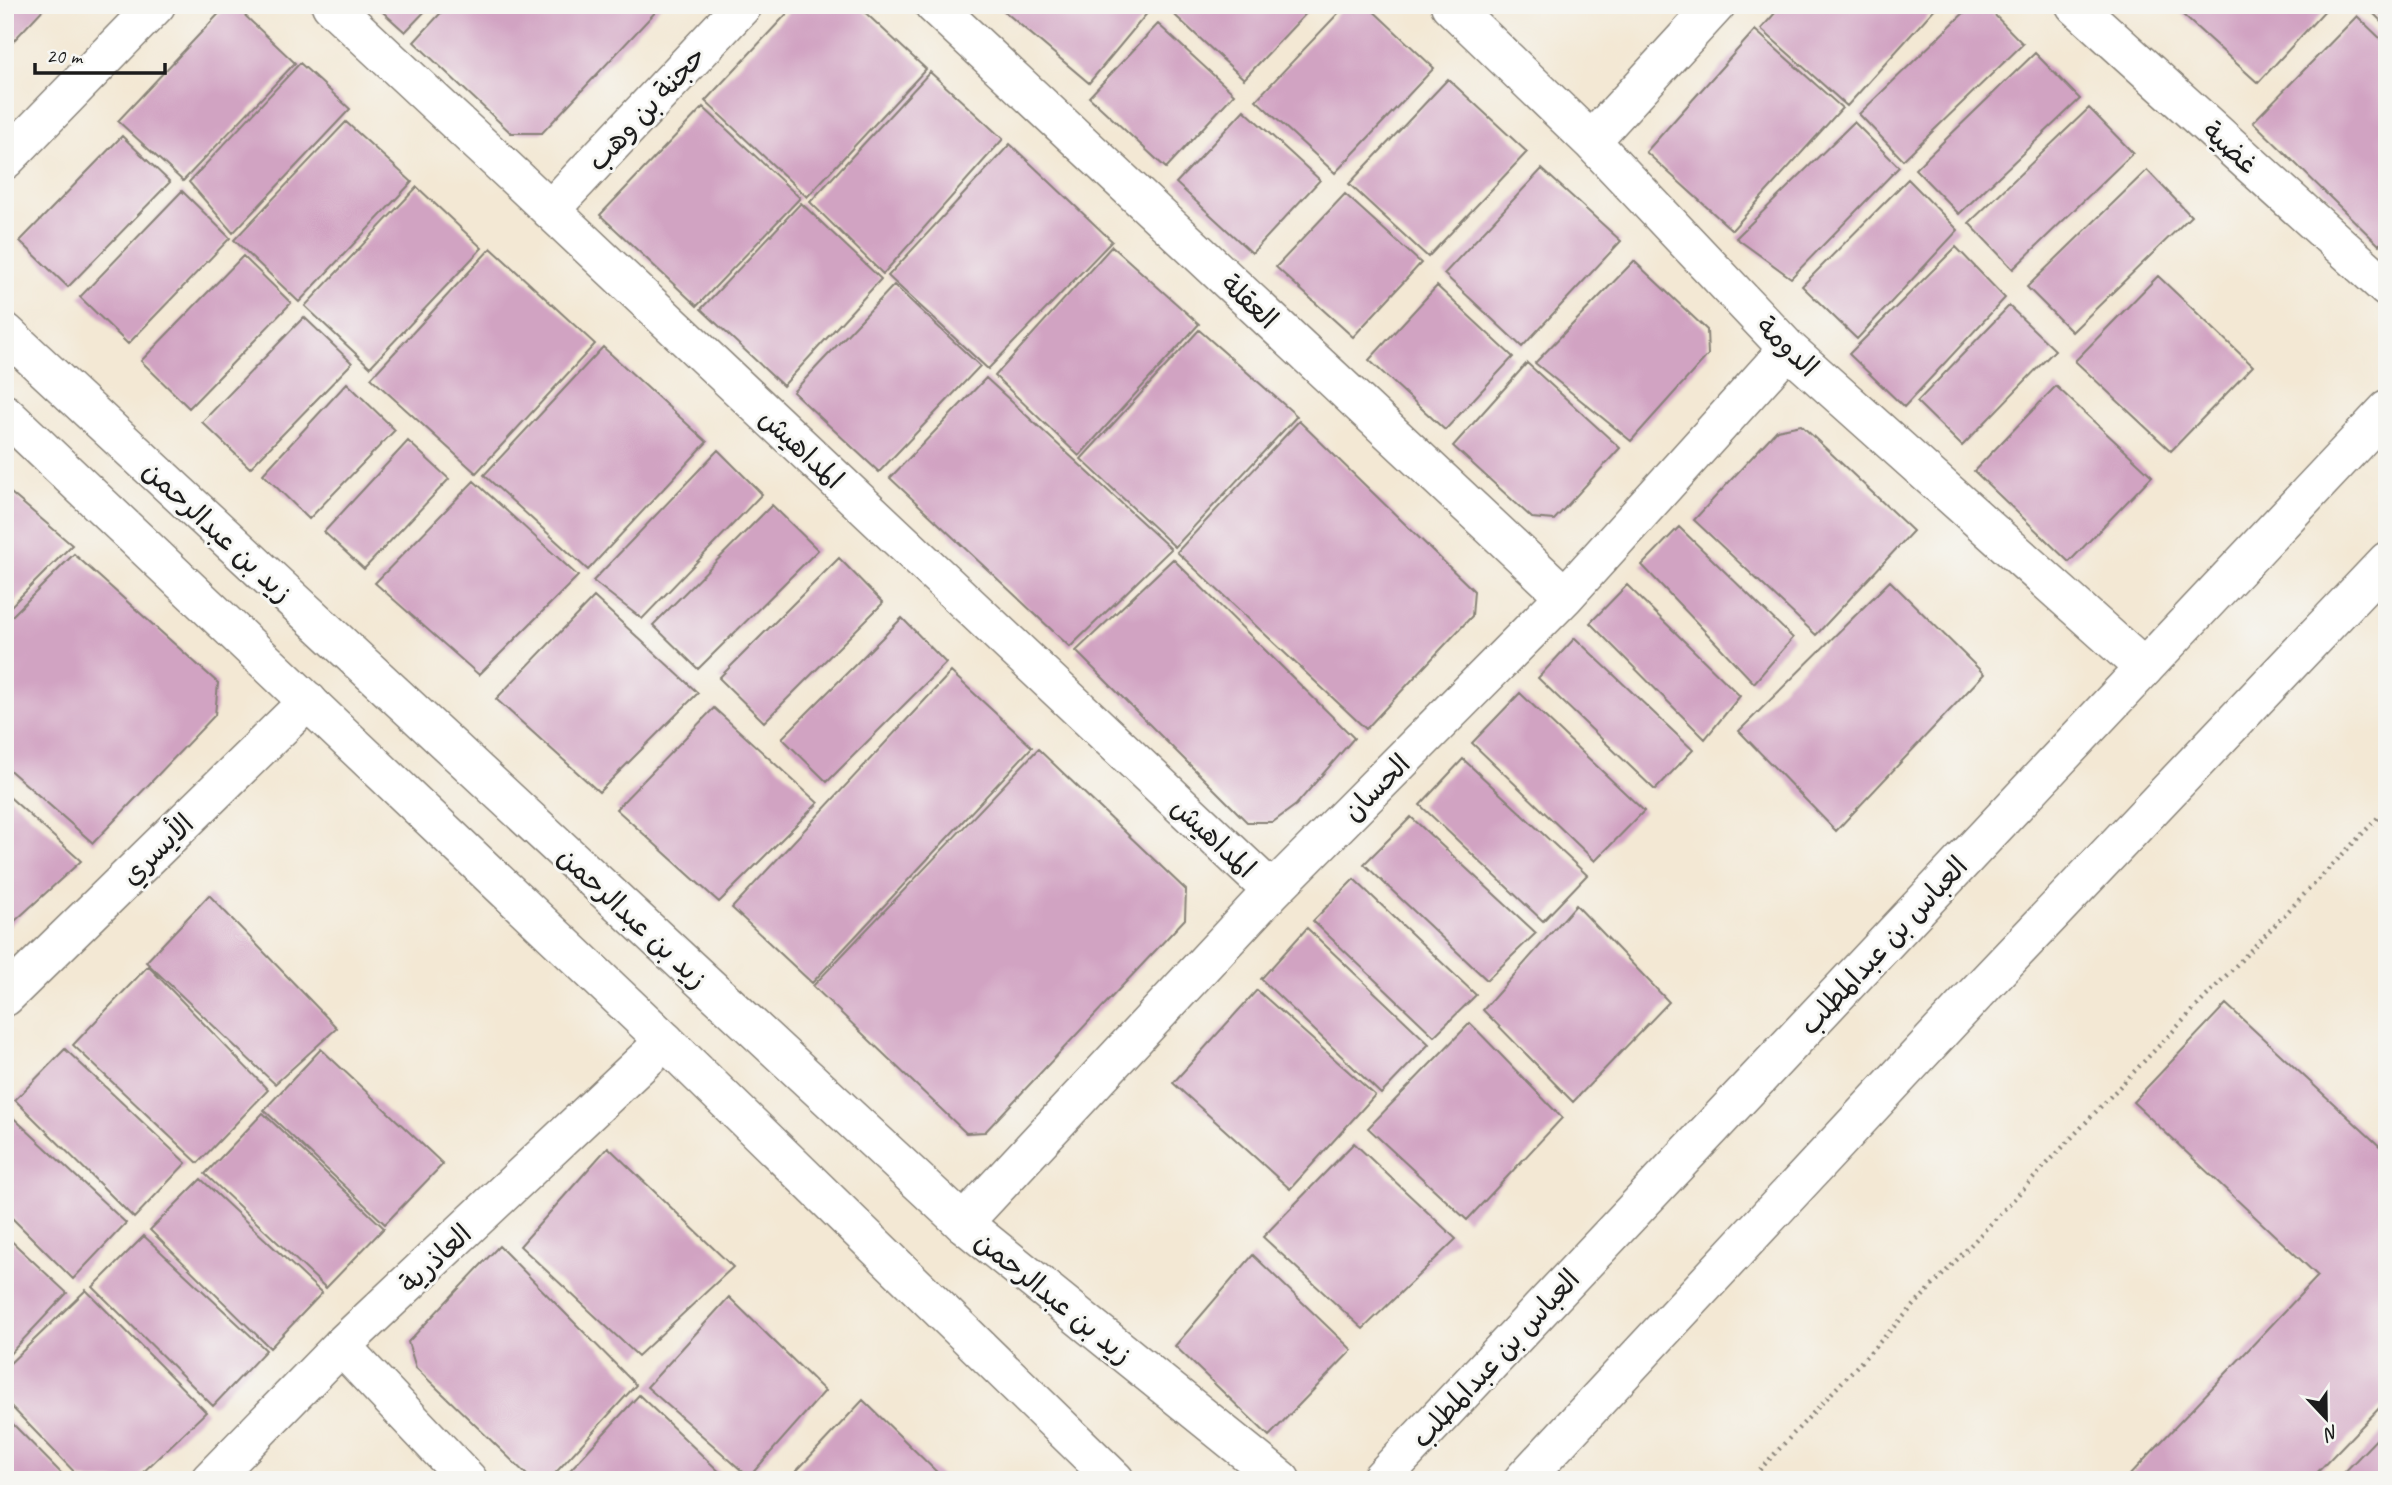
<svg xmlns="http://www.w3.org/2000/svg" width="2392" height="1485" font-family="Caveat,'Playpen Sans Arabic',sans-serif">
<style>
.building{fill:#d1a3c2}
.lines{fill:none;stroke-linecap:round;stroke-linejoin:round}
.street-casing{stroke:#888278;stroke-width:41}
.secondary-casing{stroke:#888278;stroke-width:41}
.path{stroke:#888278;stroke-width:4.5;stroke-dasharray:2 5;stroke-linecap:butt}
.street{stroke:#fff;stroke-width:38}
.secondary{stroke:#fff;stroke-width:38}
.labels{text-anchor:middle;stroke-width:6;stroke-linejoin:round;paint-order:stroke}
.street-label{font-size:28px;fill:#1c1c1c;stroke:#f6f6f2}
</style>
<rect width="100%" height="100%" fill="#f6f6f2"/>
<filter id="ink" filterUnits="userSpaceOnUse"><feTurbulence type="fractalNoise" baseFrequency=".0143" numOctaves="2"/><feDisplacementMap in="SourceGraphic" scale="14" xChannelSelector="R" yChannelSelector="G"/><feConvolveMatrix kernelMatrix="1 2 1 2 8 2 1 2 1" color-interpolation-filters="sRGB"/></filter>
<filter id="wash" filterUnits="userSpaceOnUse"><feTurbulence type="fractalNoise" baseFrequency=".00686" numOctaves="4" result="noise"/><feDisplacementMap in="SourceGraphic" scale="28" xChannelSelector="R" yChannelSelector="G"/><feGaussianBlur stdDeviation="1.57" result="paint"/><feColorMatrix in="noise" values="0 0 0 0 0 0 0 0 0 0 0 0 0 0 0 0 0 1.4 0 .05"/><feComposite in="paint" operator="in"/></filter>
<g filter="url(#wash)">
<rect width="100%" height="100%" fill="#f3e8d4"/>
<g id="blocks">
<path class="building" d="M5 5H47L5 50Z
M227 5H234L295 63 183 181 118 121Z
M375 5H431L405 32Z
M448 5H662L542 133H511L414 42Z
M795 5H857L926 69 807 197 705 101Z
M997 5H1154L1089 83Z
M1167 5H1314L1244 79 1166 7Z
M1346 5H1367L1434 68 1335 173 1256 100Z
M1782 5H1938L1847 106 1761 29Z
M1972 5H1985L2023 44 1903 160 1859 114Z
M2172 5H2330L2258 83Z
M2365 5H2387V27Z
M2357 16 2387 45V237L2379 245 2253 122Z
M1158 24 1234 94 1166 168 1089 97Z
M1755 30 1842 108 1732 230 1646 152Z
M2035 53 2080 99 1959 214 1915 169Z
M300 63 350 109 233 233 189 182Z
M930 72 1003 139 883 274 810 202Z
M1448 79 1527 152 1428 257 1349 184Z
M703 107 800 198 697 306 600 215Z
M2089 108 2133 153 2013 269 1969 223Z
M1244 110 1320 180 1252 253 1176 183Z
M346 122 412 182 299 302 234 240Z
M1854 122 1899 167 1791 278 1736 238Z
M122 136 170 182 68 287 20 241Z
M1010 144 1112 241 988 369 888 276Z
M1542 169 1621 241 1522 347 1444 274Z
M2147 170 2191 216 2072 332 2027 287Z
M1908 179 1958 230 1857 339 1802 286Z
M417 187 482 248 370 367 305 306Z
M182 191 230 238 128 344 80 297Z
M1345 194 1421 263 1353 337 1276 267Z
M801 203 881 279 783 386 701 309Z
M1112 246 1199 324 1079 456 995 376Z
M1956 247 2005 298 1904 407 1849 354Z
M491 248 595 344 476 473 371 378Z
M243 256 291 303 189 408 141 361Z
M1634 261 1707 330 1708 355 1631 441 1535 363Z
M2158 276 2253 366 2171 451 2075 361Z
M894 285 980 366 879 472 793 392Z
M1437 286 1513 357 1445 430 1369 360Z
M2009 306 2055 350 1962 446 1917 402Z
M304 317 352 363 250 468 202 422Z
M1199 330 1297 416 1175 547 1081 459Z
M603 347 707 442 588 570 484 475Z
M1527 363 1620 448 1554 520 1532 518 1453 446Z
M986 378 1171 549 1070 647 890 478Z
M347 383 395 430 309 519 263 474Z
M2056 386 2152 476 2069 562 1974 471Z
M1299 421 1474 591 1472 616 1366 729 1177 552Z
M1801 425 1913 531 1816 635 1694 520 1777 430Z
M408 441 449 479 364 569 324 532Z
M718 450 762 494 642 619 593 581Z
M474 481 578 576 479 675 375 583Z
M5 488 72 545 5 612Z
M772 505 818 550 698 669 653 625Z
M1679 527 1793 638 1754 683 1642 565Z
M74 554 218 683 215 715 93 843 5 766V623Z
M839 558 883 603 764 722 719 678Z
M1173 559 1354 738 1296 805 1273 822H1247L1076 651Z
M1890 581 1984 674 1836 831 1739 731Z
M1627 585 1740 696 1705 739 1590 623Z
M594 597 698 693 599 792 496 699Z
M902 618 946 663 827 782 782 738Z
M1575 638 1693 750 1655 790 1538 678Z
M951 672 1032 747 812 983 732 908Z
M1520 693 1644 811 1595 861 1472 743Z
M714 708 818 803 719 902 616 809Z
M1038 749 1186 890 1185 919 985 1132 966 1133 813 986Z
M1463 759 1587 875 1543 921 1420 805Z
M5 793 81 861 5 930Z
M1411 817 1536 933 1487 980 1364 864Z
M1354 879 1476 995 1434 1036 1313 921Z
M209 895 337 1028 275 1084 146 962Z
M1576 905 1669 1002 1573 1102 1483 1010Z
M1307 928 1429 1044 1381 1094 1261 979Z
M148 966 268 1090 198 1163 73 1045Z
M1257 990 1375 1095 1290 1189 1173 1083Z
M2226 1004 2387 1153V1400L2310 1480H2125L2318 1276 2133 1102Z
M1470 1023 1562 1118 1467 1220 1368 1128Z
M65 1049 186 1163 134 1218 15 1100Z
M321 1049 443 1164 385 1224 264 1110Z
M5 1110 126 1223 73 1279 5 1211Z
M263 1113 384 1228 326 1288 205 1174Z
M1354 1143 1456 1239 1363 1329 1263 1237Z
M608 1147 733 1267 638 1356 520 1246Z
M201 1179 322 1293 270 1348 150 1230Z
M5 1235 67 1293 5 1359Z
M144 1236 266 1350 213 1406 93 1287Z
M499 1246 636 1385 549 1480H532L416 1368 408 1342Z
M1253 1255 1352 1350 1269 1436 1175 1346Z
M86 1290 206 1412 135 1480H82L5 1400V1368Z
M729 1297 825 1391 749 1477 647 1387Z
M639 1395 728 1480H561Z
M863 1400 945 1480H788Z
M5 1416 68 1480H5Z
M2387 1428V1480H2337Z"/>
</g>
</g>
<g filter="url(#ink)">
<use href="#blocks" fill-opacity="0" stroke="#888278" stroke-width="2"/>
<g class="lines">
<defs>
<path id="street" d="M331 5 512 174 1272 891
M934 5 1565 596
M1450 5 1591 141 1788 349 2144 668
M2075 5 2387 288
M1591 141 1716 5
M5 160 156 5
M550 210 743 5
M5 997 308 701
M963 1223 1272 891 1565 596 1788 349
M341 1346 468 1480
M210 1480 341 1346 665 1041"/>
<path id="secondary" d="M5 332 963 1223 1281 1480
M5 414 665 1041 1115 1480
M1380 1480 2387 410
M1523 1480 1984 985 2387 561"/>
</defs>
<use href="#street" class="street-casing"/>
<use href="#secondary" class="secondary-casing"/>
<path class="path" d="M1750 1480 2106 1101 2387 808"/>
<use href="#street" class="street"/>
<use href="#secondary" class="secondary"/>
</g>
</g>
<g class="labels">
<g class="street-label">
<text transform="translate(646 108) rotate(-47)" y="10">حجنة بن وهب</text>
<text transform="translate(2231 147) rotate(42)" y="10">غضية</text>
<text transform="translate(1250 301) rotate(43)" y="10">العقلة</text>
<text transform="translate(1788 346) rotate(44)" y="10">الدومة</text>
<text transform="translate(802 448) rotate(43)" y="10">المداهيش</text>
<text transform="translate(218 531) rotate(43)" y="10">زيد بن عبدالرحمن</text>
<text transform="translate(1376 787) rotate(-45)" y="10">الحسان</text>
<text transform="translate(1214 837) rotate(43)" y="10">المداهيش</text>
<text transform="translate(157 849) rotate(-44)" y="10">الأيسري</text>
<text transform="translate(633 917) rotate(43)" y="10">زيد بن عبدالرحمن</text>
<text transform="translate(1883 945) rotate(-47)" y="10">العباس بن عبدالمطلب</text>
<text transform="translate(435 1258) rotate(-43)" y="10">العاذرية</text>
<text transform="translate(1054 1297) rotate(39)" y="10">زيد بن عبدالرحمن</text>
<text transform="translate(1495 1358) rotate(-47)" y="10">العباس بن عبدالمطلب</text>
</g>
</g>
<rect width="2392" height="1485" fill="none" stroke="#f6f6f2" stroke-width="28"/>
<g transform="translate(2326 1418) rotate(158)" stroke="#f6f6f2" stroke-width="5" paint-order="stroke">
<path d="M0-5L12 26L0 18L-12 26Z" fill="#1c1c1c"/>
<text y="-10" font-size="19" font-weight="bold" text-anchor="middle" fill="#1c1c1c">N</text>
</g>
<path d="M35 63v10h130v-10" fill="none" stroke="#1c1c1c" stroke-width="3.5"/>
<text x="46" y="63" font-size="21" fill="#1c1c1c" stroke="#f6f6f2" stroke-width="5" paint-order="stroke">20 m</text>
</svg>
